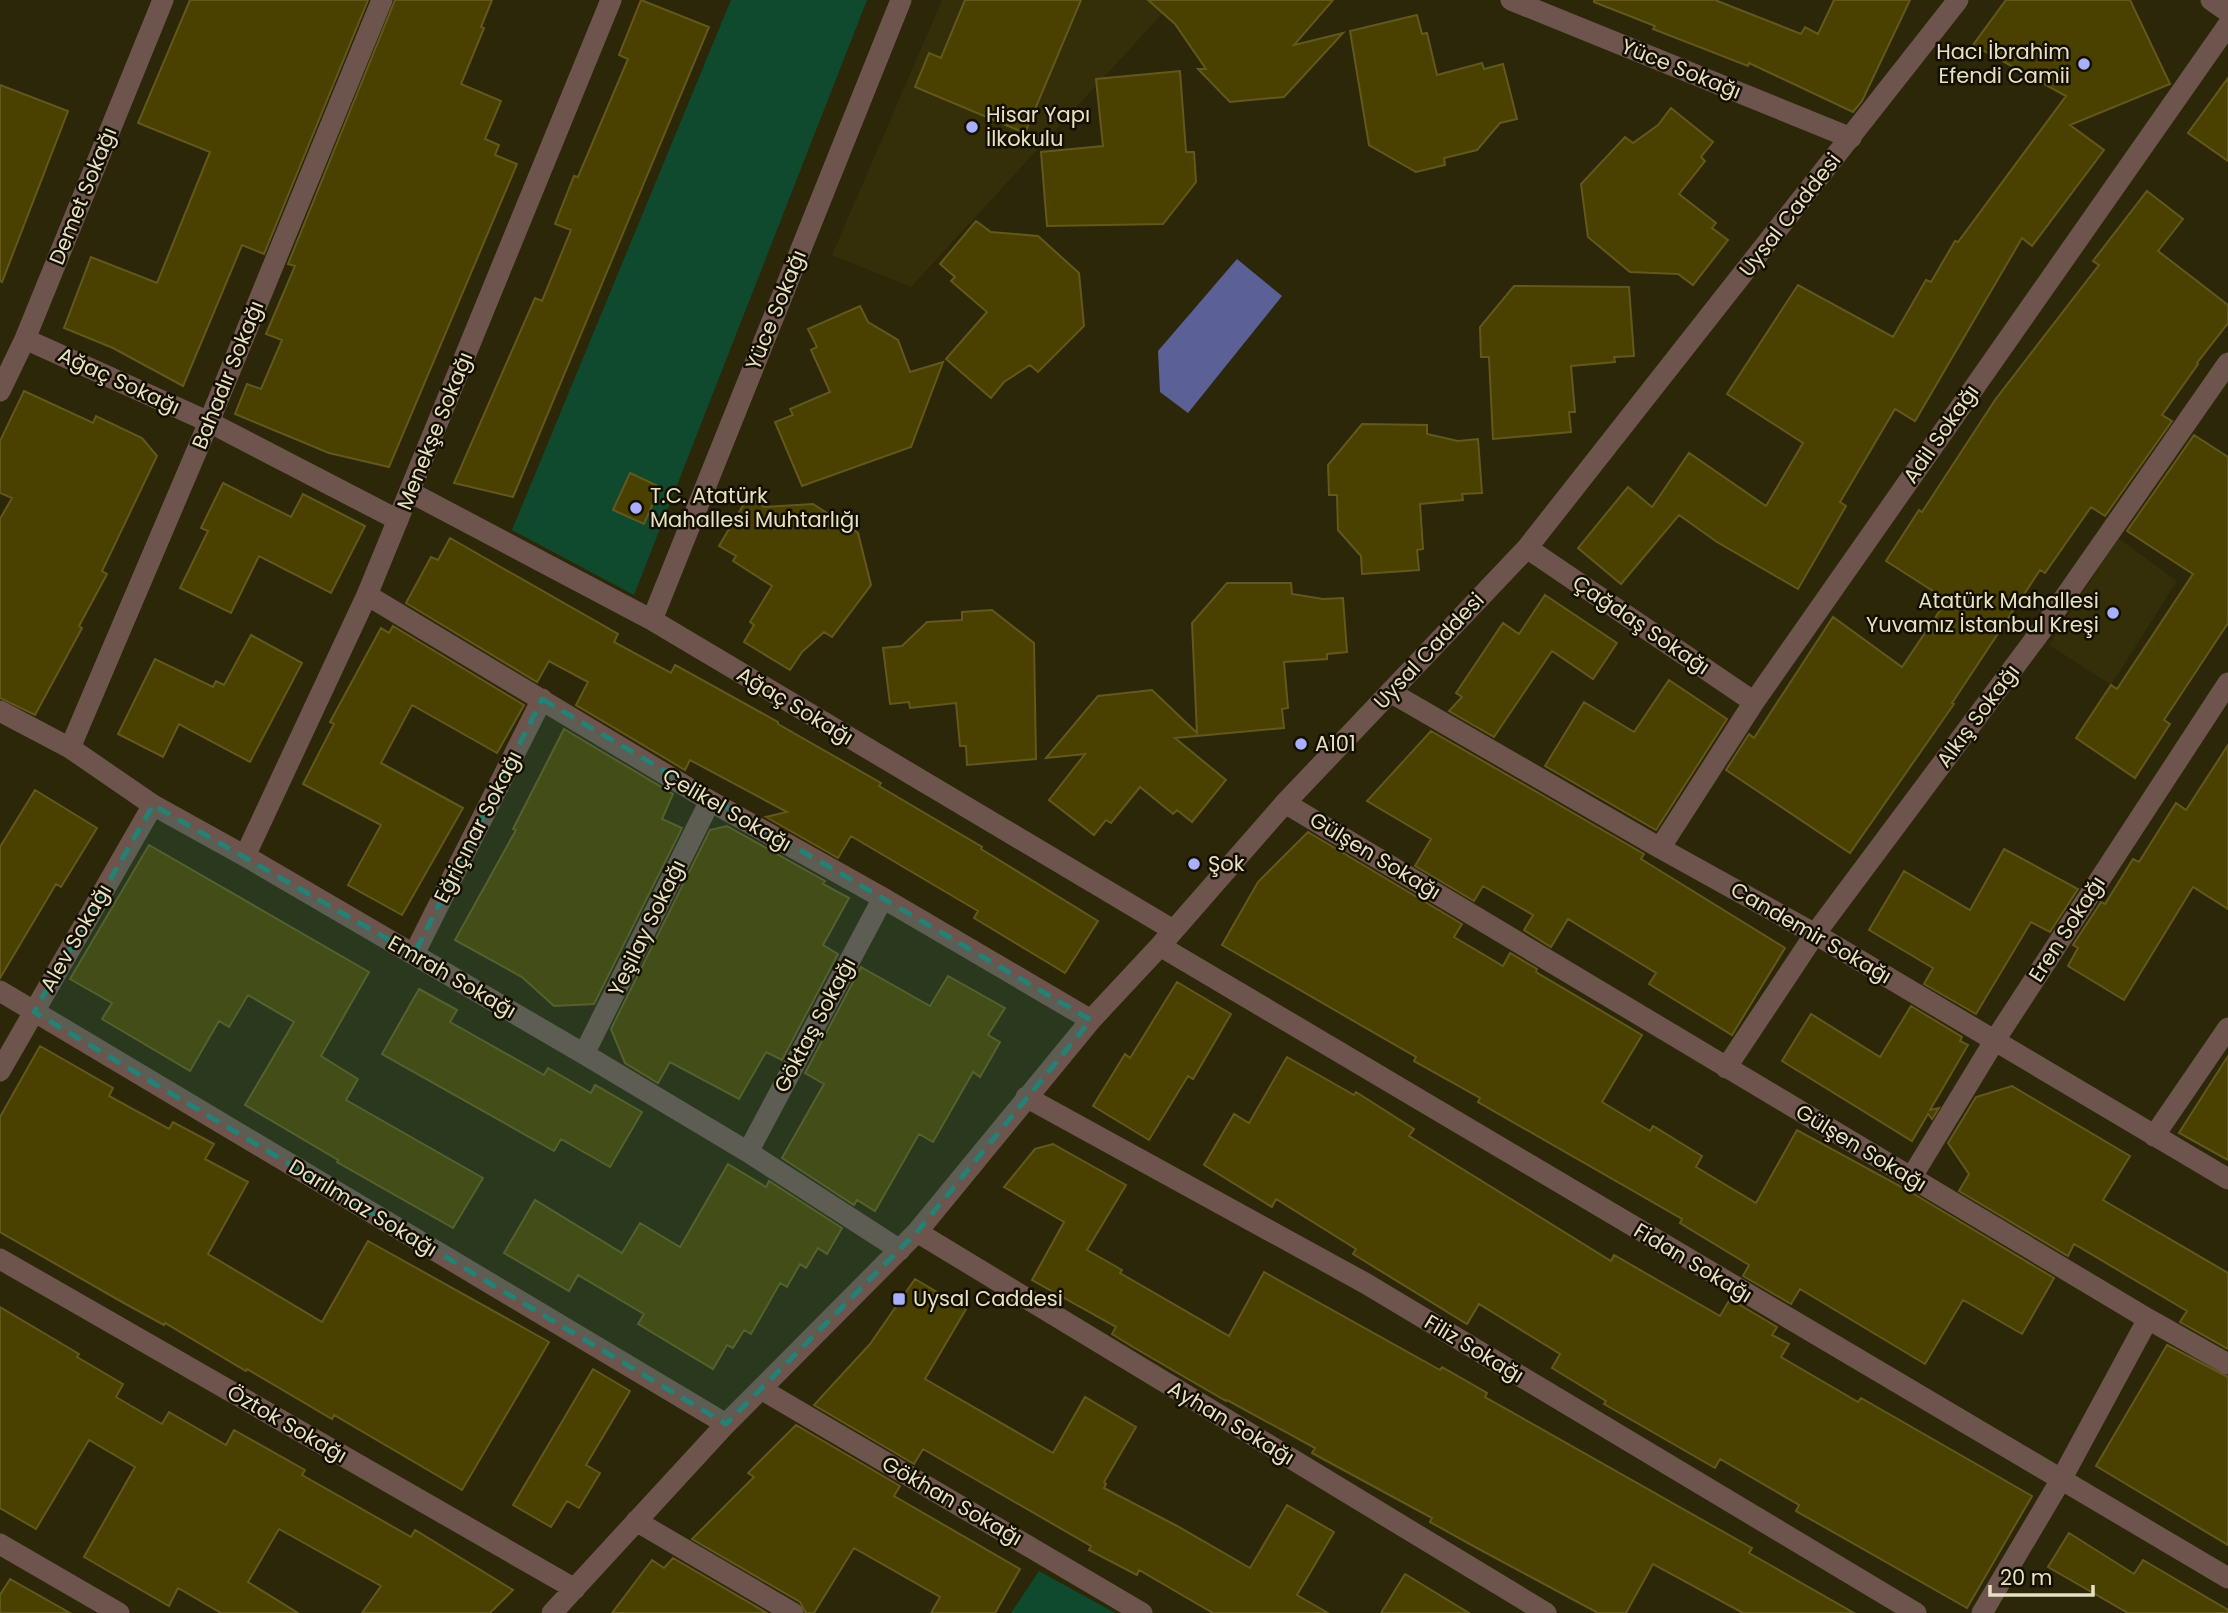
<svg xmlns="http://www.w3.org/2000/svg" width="2228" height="1613" font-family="Poppins,sans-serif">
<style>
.built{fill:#342e09}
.green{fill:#0f4a2f}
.water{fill:#5b6097}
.building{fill:#4a4000;stroke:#62581d;stroke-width:2}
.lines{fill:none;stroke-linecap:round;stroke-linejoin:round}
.minor{stroke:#6d544c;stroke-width:21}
.marked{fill:#248176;fill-opacity:0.2;stroke:#248176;stroke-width:5;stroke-dasharray:14 9;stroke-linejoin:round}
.poi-dot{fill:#a8b0fc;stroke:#140f00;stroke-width:2.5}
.labels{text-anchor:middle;stroke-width:5;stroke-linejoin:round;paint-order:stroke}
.poi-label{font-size:21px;fill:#e6e1c3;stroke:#140f00;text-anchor:start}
.street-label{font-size:21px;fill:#e6e1c3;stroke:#140f00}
</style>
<rect width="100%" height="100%" fill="#2c2708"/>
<path class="built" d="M942 0H1175L911 287 832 255Z
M2118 538 2177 581 2111 685 2049 645Z"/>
<path class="green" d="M731 0H867L634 595 512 530Z
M1039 1571 1115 1613H1011Z"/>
<path class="water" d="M1237 259 1282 296 1188 413 1160 392 1158 351Z"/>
<path class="building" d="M190 0H368L264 254 242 245 183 386 113 348 64 328 91 257 157 283 210 152 138 123Z
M395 0H492L481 27 484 28 461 84 501 101 485 139 499 145 495 155 517 164 389 467 329 453 235 414 247 384 261 389 282 340 266 334 295 266 288 264Z
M641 0 709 27 513 497 454 483 535 298 542 301 571 230 555 224 574 176 578 177 628 59 619 55Z
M965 0H1081L1025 133 915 87 929 53 941 58Z
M1148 0H1333L1294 45 1343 33 1284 97 1230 102 1198 69H1206L1175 24Z
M1594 0H1715L1801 34 1805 27 1818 34 1834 0H1910L1862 101 1853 112 1749 63 1748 66 1653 29 1655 26 1594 2Z
M2006 0H2130L2170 84 2070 125 2104 150 2032 246 2022 238 1915 421 1895 409 1840 502 1846 506 1798 589 1717 542 1679 515 1621 584 1578 548 1628 487 1652 507 1689 453 1766 506 1803 443 1727 394 1798 285 1893 337 1926 280 1931 282 1955 241 1958 242 2066 96 1973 45Z
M1417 15 1422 34 1427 33 1437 75 1482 63 1484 69 1503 64 1517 119 1500 123 1477 150 1444 158 1445 165 1416 172 1369 145 1350 31Z
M1180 71 1186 152H1194L1196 182 1163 224 1047 226 1041 152 1103 146 1096 79Z
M2228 78V161L2188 133Z
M0 85 68 111 2 282 0 281Z
M1671 108 1713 142 1701 157 1705 161 1679 194 1716 223 1712 228 1728 240 1693 285 1678 274 1630 272 1588 237 1581 184 1625 137 1633 143 1658 125Z
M2147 191 2183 219 2158 251 2228 305V323L2197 363 2198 364 2162 415 2172 421 2105 516 2091 507 2045 573 2040 570 1952 703 1954 704 1850 853 1726 770 1749 734 1754 738 1833 617 1902 667 1947 600 1886 561 1919 510 1922 512 1995 400 2099 265 2093 261Z
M976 221 991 232 1038 236 1079 273 1084 326 1038 372 1030 365 1004 382 991 398 946 359 987 312 951 281 955 277 940 264Z
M1514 286 1629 287 1634 356 1614 357 1615 362 1571 366 1575 412H1569L1571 432 1493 439 1489 357H1481L1480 327Z
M860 306 868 322 898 340 910 372 943 362 911 447 802 486 775 422 793 415 790 409 830 392 811 350 817 347 808 329Z
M24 391 93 423 96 416 142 438 157 456 102 571 107 574 79 626 82 628 35 715 0 698V519L12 498 0 493V441Z
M1362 424 1427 425V434L1458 441 1478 439 1482 493 1462 494 1463 500 1420 504 1423 549 1417 550 1419 570 1362 574 1361 556 1338 530 1337 495H1329L1328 465Z
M2194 435 2228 457V623L2164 720 2170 724 2135 778 2076 738 2111 685 2117 689 2193 574 2127 531Z
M630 473 660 487 644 524 613 510Z
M223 483 291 517 303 494 365 526 331 593 259 556 231 613 180 588 208 531 201 528Z
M748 497 764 507 813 504 858 533 871 585 832 637 824 632 802 652 790 670 744 642 754 625 750 622 772 586 733 561 736 556 719 546Z
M450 538 618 634 614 642 671 673 675 665 778 722V724L881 783 879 786 982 847 981 849 1098 921 1065 973 974 918 978 911 851 836 838 858 766 817 787 812 690 760 685 770 576 705 588 682 549 661 537 682 406 603 431 557 438 560Z
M1227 583H1291L1292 594 1323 599 1343 598 1347 652 1327 654V659L1284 662 1288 708 1282 709 1284 728 1175 738 1226 780 1192 822 1177 810 1173 814 1140 787 1111 823 1106 820 1094 835 1049 800 1085 754 1046 758 1098 696 1152 690 1197 733 1192 623Z
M1545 595 1617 643 1593 679 1552 651 1494 737 1449 711 1462 697 1456 693 1503 623 1519 634Z
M992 610 1034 643 1036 759 967 765 966 746H960L956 703 910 708 909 702 890 704 883 648 902 646 927 622 962 620V612Z
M393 626 524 705 497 753 412 705 381 763 463 808 402 915 348 885 381 825 303 784 334 724 330 722 381 628 389 633Z
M251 635 302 663 250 762 179 724 163 757 118 734 155 659 213 687 216 681 224 685Z
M1669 680 1727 719 1656 830 1545 766 1584 702 1634 732Z
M564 729 673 794 662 819 682 828 594 1004 554 1006 522 977 455 940 516 830 513 829Z
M1431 731 1644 854 1641 859 1785 948 1732 1035 1649 984 1656 973 1568 919 1551 947 1524 930 1533 915 1483 886 1474 901 1415 866 1431 839 1367 801Z
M2228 745V909L2193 887 2124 1000 2068 966 2078 948 2073 945 2101 902 2105 904 2133 859 2139 862 2176 803 2186 810Z
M35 790 97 828 61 887 56 884 0 978V847Z
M727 826 825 881 823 884 849 898 823 945 838 954 782 1060 766 1052 739 1099 670 1062 658 1083 625 1063 611 1029 710 830Z
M1308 832 1462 924 1454 937 1503 966 1510 953 1537 969 1536 972 1642 1035 1602 1102 1650 1131 1653 1126 1702 1156 1696 1167 1756 1203 1797 1130 1909 1191 2054 1278 2022 1334 1963 1300 1925 1364 1800 1289 1791 1304 1743 1276 1749 1265 1680 1223 1682 1219 1478 1102 1480 1098 1414 1061 1416 1057 1222 945 1258 882Z
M149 845 369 972 321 1056 358 1079 346 1100 483 1178 453 1228 337 1162 338 1160 245 1105 294 1022 248 995 229 1027 219 1021 190 1071 102 1019 112 1003 70 979Z
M2004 849 2078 889 2050 932 2031 922 1976 1014 1924 984 1933 968 1869 930 1904 871 1970 910Z
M861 967 930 1006 948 976 1005 1008 988 1035 1000 1042 980 1077 973 1072 933 1142 919 1134 875 1211 857 1200 854 1205 782 1158 824 1084 805 1073Z
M1177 982 1231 1014 1193 1079 1188 1076 1149 1140 1093 1106 1125 1054 1130 1058Z
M419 989 457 1010 450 1022 544 1075 548 1068 591 1093 595 1085 642 1112 610 1167 561 1139 554 1151 382 1054Z
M1911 1006 1962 1037 1960 1041 1968 1045 1930 1110 1939 1108 1932 1119 1928 1114 1912 1141 1782 1061 1811 1014 1880 1057Z
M40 1046 113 1088 109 1096 169 1129 173 1122 214 1144 205 1159 248 1182 208 1254 322 1322 368 1241 549 1342 462 1490 334 1415 332 1419 247 1369 246 1371 165 1323 164 1325 122 1302 0 1232V1117Z
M2228 1056V1160L2179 1133Z
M1287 1057 1354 1095 1356 1092 1414 1129 1409 1136 1611 1261 1614 1255 1720 1316 1730 1299 1777 1327 1772 1335 1789 1344 1781 1357 1858 1402 1861 1398 2032 1496 1967 1608 1796 1511 1799 1505 1720 1459 1715 1468 1604 1404 1606 1401 1552 1368 1560 1354 1479 1304 1467 1324 1353 1254 1356 1249 1276 1199 1272 1207 1204 1165 1234 1114 1249 1123Z
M2012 1086 2130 1156 2103 1200 2228 1273V1349L2180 1322 2187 1311 2074 1244 2068 1256 1959 1191 1969 1174 1948 1143 1976 1097Z
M1053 1144 1126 1185 1087 1250 1122 1270 1120 1273 1229 1336 1264 1272 1440 1370 1442 1367 1487 1393 1485 1397 1752 1548 1749 1553 1854 1613H1743L1653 1564 1626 1613H1598L1477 1548 1430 1522 1432 1518 1312 1453 1315 1448 1227 1400 1226 1401 1133 1347 1112 1334 1116 1327 1032 1280 1064 1222 1004 1187 1035 1149Z
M728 1164 766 1187 769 1181 842 1228 827 1254 818 1248 806 1268 800 1264 787 1287 780 1283 751 1334 744 1330 733 1348 727 1345 713 1369 638 1324 644 1314 578 1275 569 1291 504 1253 535 1200 622 1253 640 1223 680 1247Z
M915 1279 966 1309 925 1379 1053 1453 1085 1397 1136 1427 1104 1482 1106 1484 1104 1488 1177 1526 1250 1568 1287 1505 1334 1532 1297 1595 1328 1613H1213L1139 1570 1137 1575 1089 1550 1091 1546 923 1449 914 1464 814 1405 870 1344Z
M0 1307 79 1354 77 1357 123 1384 116 1397 162 1424 169 1412 226 1445 234 1430 305 1470 302 1475 411 1537 415 1530 513 1590 490 1613H362L381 1586 279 1529 248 1582 298 1613H221L178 1588 169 1606 84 1557 135 1467 89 1440 36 1529 0 1508Z
M2167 1345 2228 1377V1545L2096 1466Z
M593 1369 630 1391 586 1465 600 1473 579 1508 567 1501 551 1527 513 1505Z
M796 1425 900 1486 894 1496 1020 1569 995 1613H931L940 1597 854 1548 814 1613H806L800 1602 692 1539 754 1477 748 1473Z
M2069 1533 2134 1574 2143 1560 2228 1610V1613H2128L2048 1567Z
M673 1558 767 1613H612L652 1560 664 1568Z
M1405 1574 1469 1613H1381Z
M10 1579 70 1613H0V1595Z"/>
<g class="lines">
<path class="minor" d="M1511 0 1851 138
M2211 0 2228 12
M25 339 209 422 398 520
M0 391 25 339 163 0
M410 492 652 620 1173 930
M1527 548 1754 702
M367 595 710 801 883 898 1091 1020
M652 620 901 0
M1390 692 1660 848 1815 934 2228 1179
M0 711 70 748 153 805 245 856 584 1054 748 1152 900 1250
M70 748 209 422 382 0
M1285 803 2148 1319 2062 1478 1982 1613
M1660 848 1754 702 2228 25
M245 856 367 595 611 0
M1160 946 2228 1578
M414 954 542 699
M0 991 726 1424
M584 1054 710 801
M1726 1068 1815 934 2044 627 2228 363
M0 1071 153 805
M1026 1097 1365 1283 1916 1613
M2154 1136 2228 1028
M748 1152 883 898
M1911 1178 1995 1040 2228 683
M917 1232 1546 1613
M0 1259 575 1589
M2148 1319 2228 1364
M761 1389 1142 1613
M636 1521 793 1613
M0 1544 119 1613
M552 1613 726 1424 917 1232 1091 1020 1160 946 1285 803 1527 548 1958 0"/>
</g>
<path class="marked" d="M542 699 1091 1020 917 1232 726 1424 34 1012 153 805 414 954Z"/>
<g class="poi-dot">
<circle cx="2084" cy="64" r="7"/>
<circle cx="972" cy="127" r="7"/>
<circle cx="636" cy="508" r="7"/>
<circle cx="2113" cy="613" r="7"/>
<circle cx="1301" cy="744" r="7"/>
<circle cx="1194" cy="864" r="7"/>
<rect x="892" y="1292" width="14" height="14" rx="3.5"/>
</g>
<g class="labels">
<g class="poi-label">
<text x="2070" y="59" text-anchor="end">Hacı İbrahim<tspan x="2070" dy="24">Efendi Camii</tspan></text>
<text x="986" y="122">Hisar Yapı<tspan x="986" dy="24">İlkokulu</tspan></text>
<text x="650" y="503">T.C. Atatürk<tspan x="650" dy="24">Mahallesi Muhtarlığı</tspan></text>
<text x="2099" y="608" text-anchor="end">Atatürk Mahallesi<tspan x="2099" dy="24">Yuvamız İstanbul Kreşi</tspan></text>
<text x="1315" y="751">A101</text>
<text x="1208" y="871">Şok</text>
<text x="913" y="1306">Uysal Caddesi</text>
</g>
<g class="street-label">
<text transform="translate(1681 69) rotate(22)" y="7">Yüce Sokağı</text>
<text transform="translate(83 196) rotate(-68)" y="7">Demet Sokağı</text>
<text transform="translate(1790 215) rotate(-52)" y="7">Uysal Caddesi</text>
<text transform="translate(776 310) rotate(-68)" y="7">Yüce Sokağı</text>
<text transform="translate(228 375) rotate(-68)" y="7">Bahadır Sokağı</text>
<text transform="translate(119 381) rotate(25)" y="7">Ağaç Sokağı</text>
<text transform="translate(435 431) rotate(-68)" y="7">Menekşe Sokağı</text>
<text transform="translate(1941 434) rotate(-55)" y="7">Adil Sokağı</text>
<text transform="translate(1641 625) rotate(34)" y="7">Çağdaş Sokağı</text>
<text transform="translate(1429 651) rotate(-47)" y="7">Uysal Caddesi</text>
<text transform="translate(795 706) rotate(31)" y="7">Ağaç Sokağı</text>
<text transform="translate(1978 716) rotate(-53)" y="7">Alkış Sokağı</text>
<text transform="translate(727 810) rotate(30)" y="7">Çelikel Sokağı</text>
<text transform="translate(478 827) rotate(-63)" y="7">Eğriçınar Sokağı</text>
<text transform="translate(1375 856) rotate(31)" y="7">Gülşen Sokağı</text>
<text transform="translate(647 928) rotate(-64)" y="7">Yeşilay Sokağı</text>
<text transform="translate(2067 929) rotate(-57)" y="7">Eren Sokağı</text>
<text transform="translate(1811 933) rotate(30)" y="7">Candemir Sokağı</text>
<text transform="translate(76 938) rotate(-60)" y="7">Alev Sokağı</text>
<text transform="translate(452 977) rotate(30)" y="7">Emrah Sokağı</text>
<text transform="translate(815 1025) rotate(-62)" y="7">Göktaş Sokağı</text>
<text transform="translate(1861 1148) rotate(31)" y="7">Gülşen Sokağı</text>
<text transform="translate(363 1208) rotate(31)" y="7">Darılmaz Sokağı</text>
<text transform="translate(1693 1263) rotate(31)" y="7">Fidan Sokağı</text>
<text transform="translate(1474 1349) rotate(31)" y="7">Filiz Sokağı</text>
<text transform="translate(1231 1423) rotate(31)" y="7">Ayhan Sokağı</text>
<text transform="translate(287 1424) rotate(30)" y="7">Öztok Sokağı</text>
<text transform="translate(952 1501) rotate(30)" y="7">Gökhan Sokağı</text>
</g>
</g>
<path d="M1990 1585v10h103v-10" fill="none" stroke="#e6e1c3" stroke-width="3.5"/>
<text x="2000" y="1585" font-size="21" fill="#e6e1c3" stroke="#140f00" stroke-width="5" paint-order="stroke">20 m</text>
</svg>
